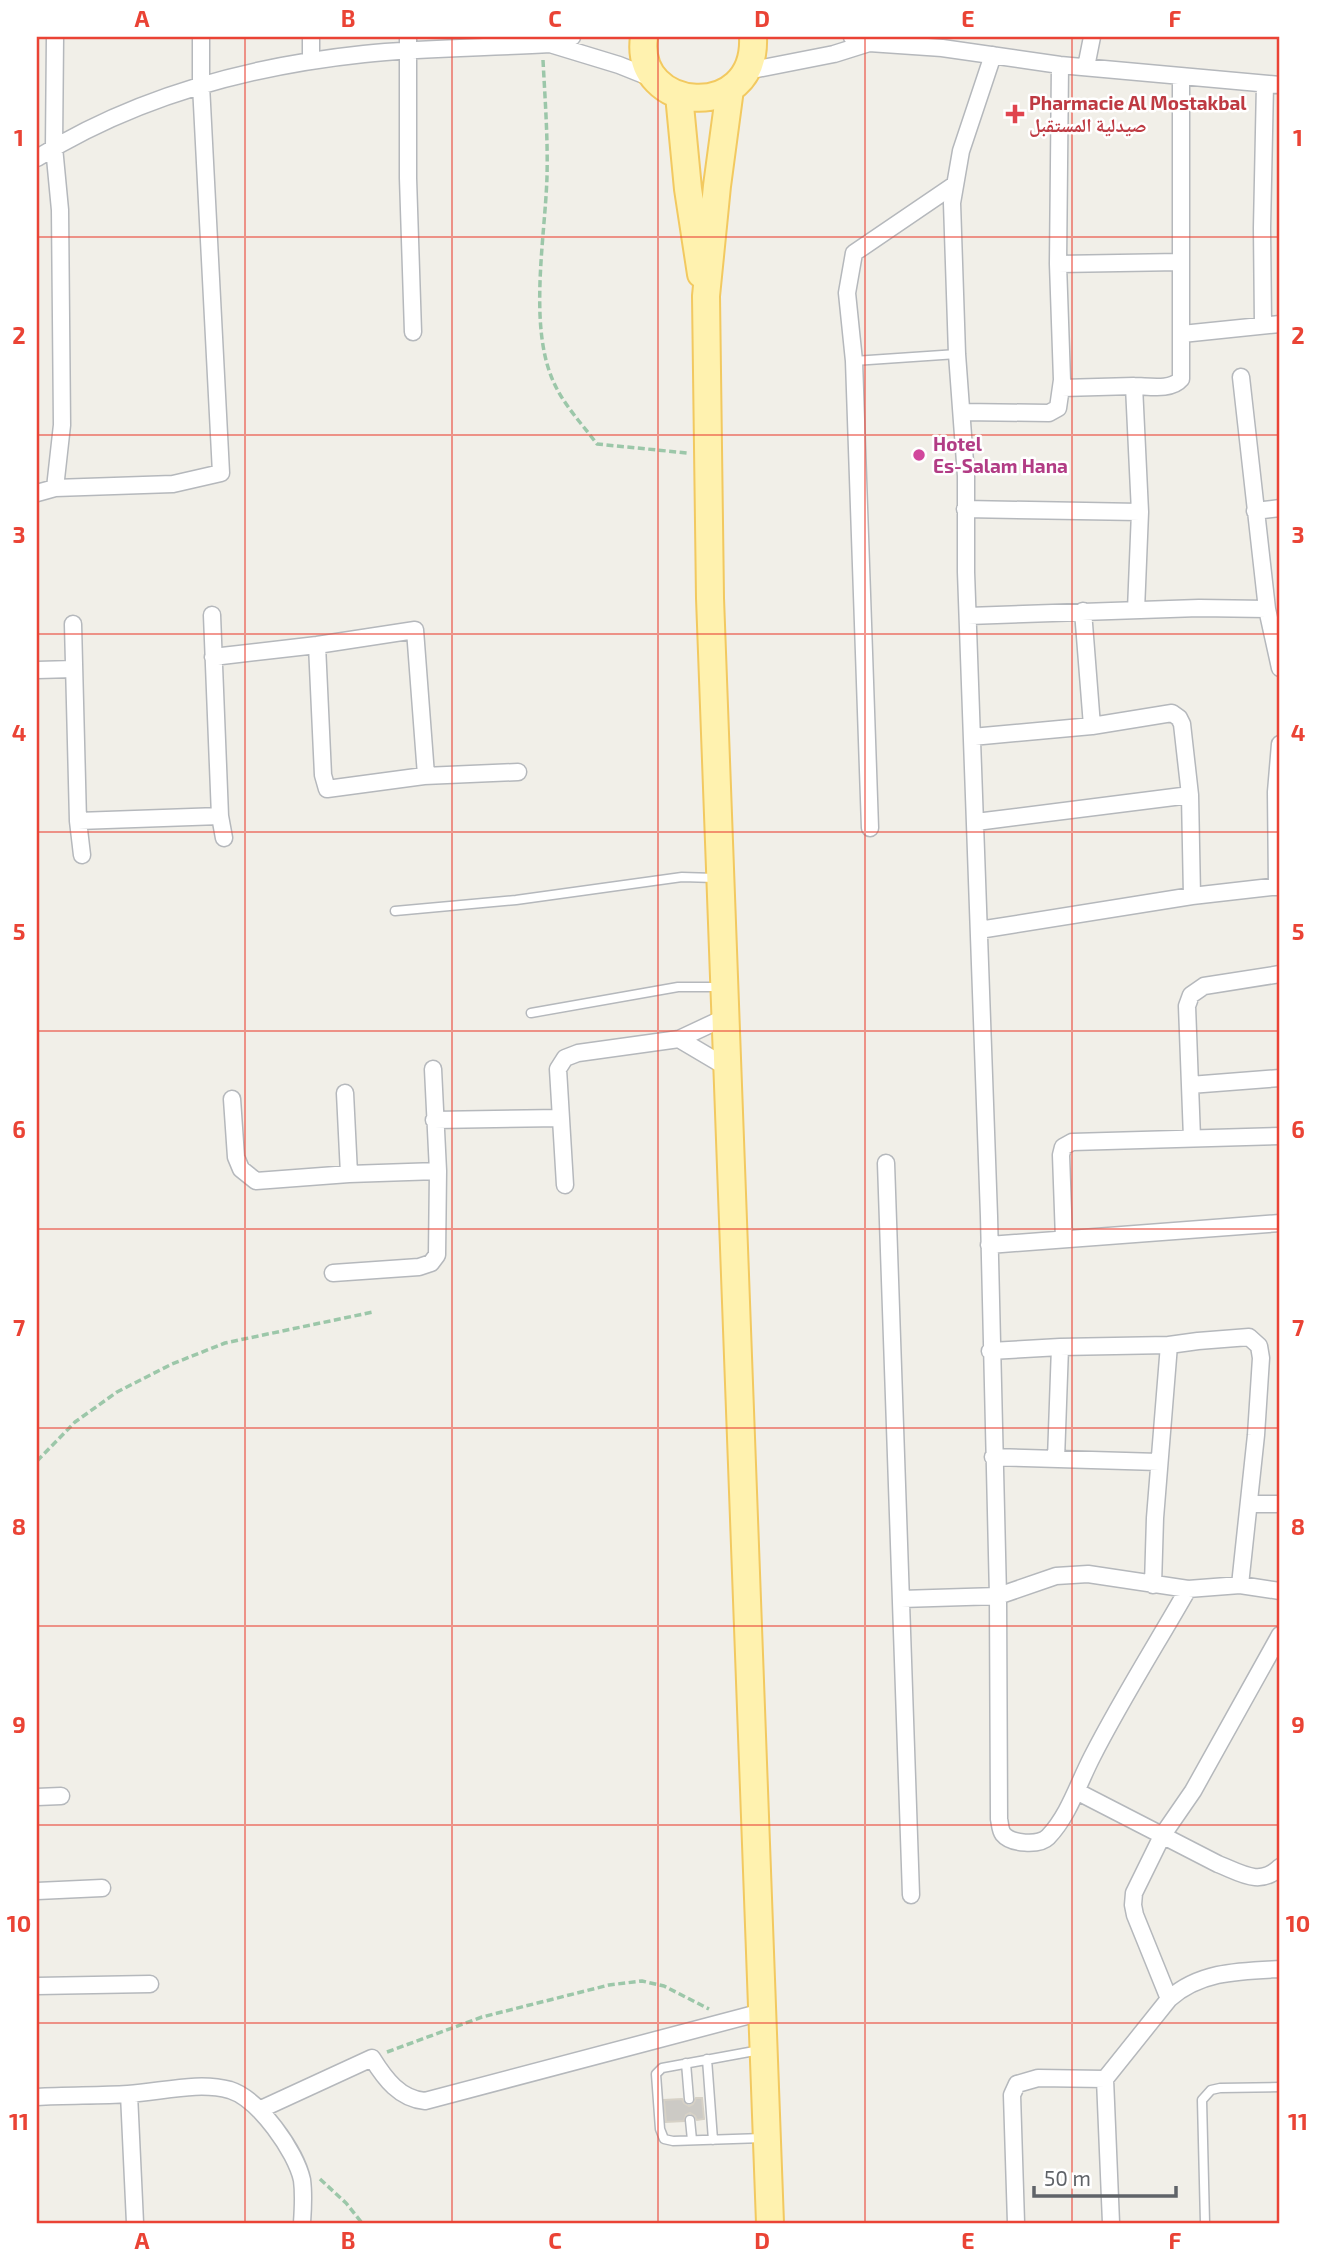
<svg xmlns="http://www.w3.org/2000/svg" width="1317" height="2260" font-family="'Exo 2','Noto Naskh Arabic',sans-serif">
<style>
.building{fill:#cccac5;stroke:#d6d1c6;stroke-width:2}
.lines{fill:none;stroke-linecap:round;stroke-linejoin:round}
.lane-casing{stroke:#b5b8bc;stroke-width:11}
.street-casing{stroke:#b5b8bc;stroke-width:19}
.primary-casing{stroke:#f2c960;stroke-width:30}
.path{stroke:#9cc7a9;stroke-width:3.5;stroke-dasharray:7 3.5;stroke-linecap:butt}
.lane{stroke:#fff;stroke-width:8}
.street{stroke:#fff;stroke-width:16}
.primary{stroke:#fff2af;stroke-width:26}
.grid{fill:none;stroke:#ea4335;stroke-width:2;stroke-opacity:0.55}
.health-dot{fill:#e0444e;stroke:#fff;stroke-width:2.5}
.hotel-dot{fill:#d1479c;stroke:#fff;stroke-width:2.5}
.labels{text-anchor:middle;stroke-width:5;stroke-linejoin:round;paint-order:stroke}
.health-label{font-size:19px;font-weight:bold;fill:#be3a42;stroke:#fff;text-anchor:start}
.hotel-label{font-size:19px;font-weight:bold;fill:#b23c85;stroke:#fff;text-anchor:start}
.neatline{fill:none;stroke:#ea4335;stroke-width:2.5}
.grid-label{font-size:23px;text-anchor:middle;font-weight:bold;fill:#ea4335}
</style>
<rect width="100%" height="100%" fill="#f1efe8"/>
<path class="building" d="M696 2098H702L704 2119 697 2120 695 2116 690 2113 686 2115 684 2121 666 2122 664 2100 682 2099 684 2103 689 2106 693 2104Z"/>
<g class="lines">
<defs>
<path id="lane" d="M854 361 957 354
M395 911 516 900 682 877 715 878
M531 1013 678 987H721
M760 2050 662 2068 656 2074 660 2129 664 2139 673 2141 763 2138
M707 2059 713 2140
M686 2063 689 2099
M690 2120 692 2140
M1205 2223 1202 2100 1211 2090 1220 2088 1280 2087"/>
<path id="street" d="M55 37 54 147 60 210 62 425 55 488 173 484 221 473 201 85V37
M408 37V178L413 332
M852 37 869 43 942 48 1060 65 1280 85
M550 44 619 65 654 79
M993 55 961 151 952 203 957 354 966 476V572L989 1216 998 1596 999 1819C1000 1823 1000 1830 1003 1834 1011 1844 1039 1846 1048 1837 1069 1815 1078 1784 1092 1757 1121 1700 1156 1645 1188 1589
M311 61V37
M1086 67 1092 37
M747 71 834 54 869 43
M37 158C135 97 250 66 364 54 426 47 488 48 550 44L572 37
M1058 264 1180 262
M1263 325 1262 228 1265 84
M1182 334 1280 324
M1241 377 1267 609
M1134 386C1148 386 1171 391 1181 379V76
M1062 388 1134 386 1140 512
M962 412 1049 413 1058 408 1062 380 1058 264 1060 65
M37 493 55 488
M965 509 1140 512 1136 610
M1255 511 1280 508
M1083 611 1092 726
M212 615 220 816 224 838
M968 616 1199 608 1267 609 1280 668
M73 624 78 821 82 855
M317 645 323 775 327 789 424 776 518 772
M213 657 317 645 415 630 426 775
M37 670 74 669
M972 737 1092 726 1172 713 1179 718 1182 724 1190 795 1192 896
M78 821 220 816
M976 822 1190 795
M870 828 854 361 847 293 854 253 954 185
M1277 887 1276 792 1280 744
M979 930 1192 896 1280 886
M679 1039 728 1068
M1190 1085 1280 1078
M345 1093 349 1174
M232 1099 236 1157 241 1169 256 1181 349 1174 438 1171
M434 1120 561 1118
M1192 1138 1187 1006 1191 995 1204 986 1280 974
M886 1163 911 1895
M565 1185 558 1069 565 1058 578 1053 679 1039 726 1017
M1064 1239 1061 1155 1063 1147 1072 1142 1280 1136
M989 1245 1280 1223
M333 1273 419 1267 431 1263 437 1255 438 1171 433 1069
M990 1351 1060 1347
M993 1457 1159 1462
M1056 1459 1060 1347 1169 1345
M1250 1504H1280
M1153 1585 1155 1518 1169 1345 1198 1341 1249 1337 1259 1346 1261 1358 1256 1435 1240 1585
M901 1599 998 1596 1056 1576 1088 1574 1188 1589 1240 1585 1280 1591
M1078 1792 1218 1864C1241 1873 1260 1887 1280 1867
M37 1797 61 1796
M37 1891 102 1888
M37 1986 150 1984
M1169 1999 1135 1915 1133 1905 1134 1893 1162 1836 1193 1791 1280 1635
M1105 2079 1111 2223
M129 2094 135 2223
M37 2097C67 2095 98 2096 128 2094 161 2092 198 2081 230 2090 259 2099 296 2152 302 2180 304 2195 303 2209 302 2223
M259 2110 372 2058C385 2079 400 2099 425 2101L762 2012
M1016 2223 1012 2095 1017 2084 1038 2078 1105 2079 1169 1999C1200 1971 1240 1971 1280 1969"/>
<path id="primary" d="M644 37C633 113 757 123 753 37
M730 89 717 186 706 296 710 598 770 2223
M679 95 688 189 701 274"/>
</defs>
<use href="#lane" class="lane-casing"/>
<use href="#street" class="street-casing"/>
<use href="#primary" class="primary-casing"/>
<path class="path" d="M543 60C545 99 548 138 547 177 545 239 528 327 554 383 564 405 582 424 597 444L687 453
M37 1461 75 1422 117 1392 172 1364 225 1343 373 1312
M387 2052 482 2017 609 1985 642 1981 664 1986 709 2009
M320 2179 346 2203 362 2223"/>
<use href="#lane" class="lane"/>
<use href="#street" class="street"/>
<use href="#primary" class="primary"/>
</g>
<path class="grid" d="M245 37V2223M452 37V2223M658 37V2223M865 37V2223M1072 37V2223M37 237H1280M37 435H1280M37 634H1280M37 832H1280M37 1031H1280M37 1229H1280M37 1428H1280M37 1626H1280M37 1825H1280M37 2023H1280"/>
<path class="health-dot" d="M1011.5 103.5h7v7h7v7h-7v7h-7v-7h-7v-7h7z"/>
<circle class="hotel-dot" cx="919" cy="455" r="7"/>
<g class="labels">
<g class="health-label">
<text x="1029" y="110">Pharmacie Al Mostakbal<tspan x="1029" dy="22">صيدلية المستقبل</tspan></text>
</g>
<g class="hotel-label">
<text x="933" y="451">Hotel<tspan x="933" dy="22">Es-Salam Hana</tspan></text>
</g>
</g>
<rect width="1317" height="2260" fill="none" stroke="#ffffff" stroke-width="77"/>
<path d="M1034 2186v10h142v-10" fill="none" stroke="#5f6368" stroke-width="3.5"/>
<text x="1044" y="2186" font-size="21" fill="#5f6368" stroke="#ffffff" stroke-width="5" paint-order="stroke">50 m</text>
<rect x="38" y="38" width="1240" height="2184" class="neatline"/>
<g class="grid-label">
<text x="142" y="27">A</text>
<text x="348" y="27">B</text>
<text x="555" y="27">C</text>
<text x="762" y="27">D</text>
<text x="968" y="27">E</text>
<text x="1175" y="27">F</text>
<text x="19" y="146">1</text>
<text x="1298" y="146">1</text>
<text x="19" y="344">2</text>
<text x="1298" y="344">2</text>
<text x="19" y="543">3</text>
<text x="1298" y="543">3</text>
<text x="19" y="741">4</text>
<text x="1298" y="741">4</text>
<text x="19" y="940">5</text>
<text x="1298" y="940">5</text>
<text x="19" y="1138">6</text>
<text x="1298" y="1138">6</text>
<text x="19" y="1336">7</text>
<text x="1298" y="1336">7</text>
<text x="19" y="1535">8</text>
<text x="1298" y="1535">8</text>
<text x="19" y="1733">9</text>
<text x="1298" y="1733">9</text>
<text x="19" y="1932">10</text>
<text x="1298" y="1932">10</text>
<text x="19" y="2130">11</text>
<text x="1298" y="2130">11</text>
<text x="142" y="2249">A</text>
<text x="348" y="2249">B</text>
<text x="555" y="2249">C</text>
<text x="762" y="2249">D</text>
<text x="968" y="2249">E</text>
<text x="1175" y="2249">F</text>
</g>
</svg>
